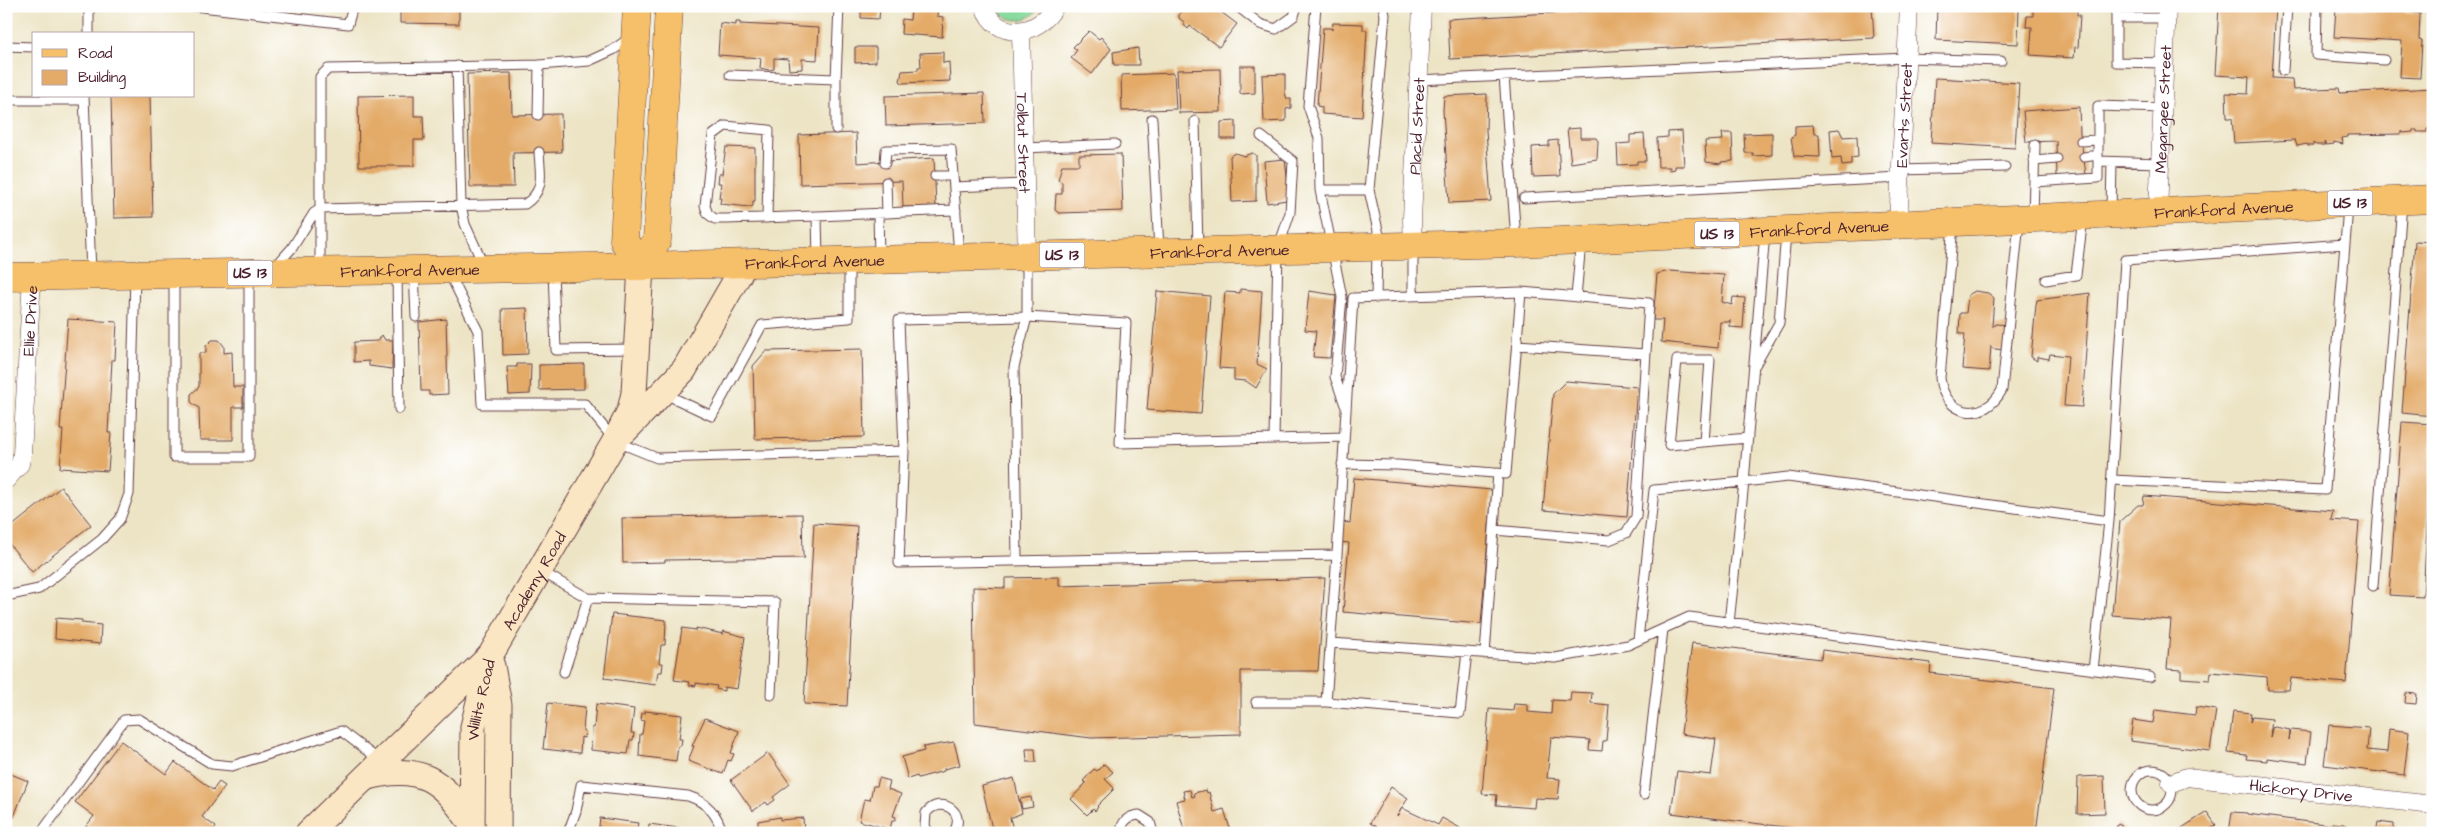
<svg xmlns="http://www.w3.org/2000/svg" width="2439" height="839" font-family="'Architects Daughter',sans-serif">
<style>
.green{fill:#88dc9e;stroke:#697e64}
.building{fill:#e3aa68}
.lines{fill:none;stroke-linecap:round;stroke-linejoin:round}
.service-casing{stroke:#623d42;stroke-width:11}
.minor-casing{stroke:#623d42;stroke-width:19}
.secondary-casing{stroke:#623d42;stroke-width:27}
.primary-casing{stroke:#623d42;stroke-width:29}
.motorway-casing{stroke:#623d42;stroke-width:29}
.service{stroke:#fff;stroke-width:9}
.minor{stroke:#fff;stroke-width:18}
.secondary{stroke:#fbe6c4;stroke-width:25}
.primary{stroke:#f6c06b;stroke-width:28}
.motorway{stroke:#f6c06b;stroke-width:28}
.labels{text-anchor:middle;stroke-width:4;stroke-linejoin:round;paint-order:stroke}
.shield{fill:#fff;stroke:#80626b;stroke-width:1}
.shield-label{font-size:15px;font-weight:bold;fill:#4a1f2b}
.street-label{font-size:16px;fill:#4a1f2b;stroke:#fff}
</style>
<rect width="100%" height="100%" fill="#fff"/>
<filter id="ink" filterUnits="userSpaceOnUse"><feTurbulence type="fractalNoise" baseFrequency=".02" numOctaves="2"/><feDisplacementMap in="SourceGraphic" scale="10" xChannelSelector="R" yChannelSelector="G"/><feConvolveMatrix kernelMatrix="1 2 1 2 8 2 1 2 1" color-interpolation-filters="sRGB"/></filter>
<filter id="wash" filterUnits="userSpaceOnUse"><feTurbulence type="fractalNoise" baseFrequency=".0096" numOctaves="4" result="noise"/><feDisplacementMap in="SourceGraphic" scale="20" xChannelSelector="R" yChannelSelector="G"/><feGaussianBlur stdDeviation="1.12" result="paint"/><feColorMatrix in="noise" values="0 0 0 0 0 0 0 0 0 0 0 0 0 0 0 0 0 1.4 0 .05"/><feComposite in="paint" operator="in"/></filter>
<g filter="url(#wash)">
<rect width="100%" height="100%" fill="#ede4c5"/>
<path class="green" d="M995 6H1041C1029 24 1007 25 995 6Z"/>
<g id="blocks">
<path class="building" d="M254 6H319L318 11Z
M400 6H459V24L400 23Z
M904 6H938L937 16 943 17 942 37 901 34 902 19 910 20 911 10 903 9Z
M1186 6H1213L1237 24 1219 47 1190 26 1188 29 1184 25 1185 23 1179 18V15Z
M1672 6H1872L1874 38 1450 59 1448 19Z
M1937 6H2019L2018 44 1936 40Z
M2033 6H2077V15H2080L2078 48 2075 47 2074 58 2030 55 2032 27H2026L2027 16H2033Z
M2219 6H2276L2272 78 2292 79 2293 90 2339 88 2340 93 2433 88V131L2430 129H2427V132H2417V130H2413V132L2403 133 2401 131V134L2347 135V137L2342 138 2343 144 2334 142V144L2326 145 2324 142 2325 145H2316L2313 143V146H2308L2307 144 2297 146 2295 140 2234 143 2232 118H2227L2226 93 2248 94 2249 77 2215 75Z
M861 8H880L879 19 861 18Z
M2336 8 2420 13 2419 40 2422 41 2420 78 2400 77 2402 41 2334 37Z
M736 22H740V24L819 28 817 60 802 59V69L789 70 788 59 774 58V69L769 70 760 68 761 58 718 55 720 23 736 25Z
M1333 23 1363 24V30H1367L1362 117 1322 114V107L1317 106 1323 28H1331L1332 30Z
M1089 31 1099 39 1101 37 1111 49 1092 74 1071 58 1077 50 1073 47Z
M855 47H876V62L855 63Z
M1138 48 1139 65H1114L1113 52Z
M943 52V63L949 62 950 81 902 83 900 81 902 71 918 70V67H921L920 53Z
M1240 66H1255V93L1240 94Z
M1220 69 1221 112 1179 113 1177 70Z
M511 73 512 115 561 114 562 152 513 153 514 187H470L467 74Z
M1174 73 1176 109 1122 111 1121 75Z
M1285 74V93L1287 99H1291V108L1286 109V121L1264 122 1262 75Z
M1935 78 2019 83 2015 148 1931 143Z
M984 93 985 123 886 126 885 96Z
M1487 94 1486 130 1491 201 1449 203 1443 110 1444 96Z
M414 95V116H423L424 140H414V166H359L358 96Z
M111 96H150L153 217 114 218Z
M2079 107 2080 133 2086 174 2057 176 2056 141 2026 142 2023 111Z
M1236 121V139H1221V122Z
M1813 125 1814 134H1819L1820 157 1794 156 1791 137 1795 135V126Z
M1580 128V138H1596L1598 141 1597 159 1571 163 1567 129Z
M1839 129 1843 137 1857 136 1858 157 1851 158V165L1842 166 1841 158 1832 159 1830 130Z
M1682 131 1684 166H1675V169L1670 170V167H1658L1657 138 1668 137V132Z
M856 133 857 163 934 158 936 207H903L902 181 800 184 799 135Z
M1722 133H1732L1733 161 1721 162V164L1706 162 1705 141 1723 140Z
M1772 133V155L1753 156V153H1745L1744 134Z
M1644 134 1646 161H1637V164L1618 165 1617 144 1630 143V135Z
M1558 140 1560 176 1533 177 1532 147 1549 146V141Z
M726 147 755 148V201H753V206L750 207 720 204 721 198H719L721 183H718L719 174H722Z
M1235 153 1244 156 1252 153 1256 155V201L1232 202 1230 156Z
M1121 154 1123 211 1059 213 1055 210 1056 194H1062V182L1058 180 1062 165H1079V155Z
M1285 159 1289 195 1287 200 1267 203 1264 161Z
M2415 241 2433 242V416L2402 413Z
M1670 271 1724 275 1722 302 1732 305 1733 297 1745 298 1743 328 1730 327V320L1728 322H1720L1718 348 1661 342 1663 320H1653L1657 274Z
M1240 289 1262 291 1257 364 1267 369 1256 388 1246 381 1234 380V369L1219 368 1225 292 1240 293Z
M1157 291 1210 296 1201 414 1147 410Z
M1309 291 1336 295 1330 358 1313 357 1316 331 1305 330Z
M1975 291 1988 293 1994 298 1992 326H1994L1995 324 2013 325 2011 350 1993 349 1991 346 1989 371 1962 369 1965 334H1959L1960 313H1966L1968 295Z
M2090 293 2082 407 2064 406 2068 356 2050 354 2049 359 2037 357V361L2031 357 2036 305 2037 300Z
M527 308 528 354 503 355 502 309Z
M68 319 117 322 115 360H112L108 433H111L108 471 60 468 63 430H60Z
M446 319 448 394 429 395V391H421L419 322Z
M382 335 385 340H393L392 369 369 366V361L354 362V342L378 341Z
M212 340H219L224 346V353L232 352 233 387H243V407H233V440H200L199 408 191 402V394L199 387V353H206V346Z
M862 349 864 437 755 439 753 366 766 351Z
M517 364H531L530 394 509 395 507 367H517Z
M584 364V389L539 390V365Z
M1566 381 1637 387 1627 517 1543 510 1553 394Z
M2402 422 2433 424 2423 597 2389 595Z
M1354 478 1492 490 1481 624 1343 612 1349 543 1340 542 1341 522 1350 523Z
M61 487 91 525 32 572 6 540V531Z
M2144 496 2333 511 2331 520 2359 522 2346 683 2291 678 2289 690H2268L2267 677 2211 672 2210 680 2181 678V670L2167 669 2171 620 2112 615 2120 521 2138 505H2143Z
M802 514 803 555 805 558 665 560V562L623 563 622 518Z
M814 523 857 526 847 706 804 704Z
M1059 577V586L1325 578 1318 671H1241V734L1091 738 975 723 973 587 1005 588V578Z
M612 614 666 620 665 645H661L659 663H663L662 672H658L656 685 604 678Z
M56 618 82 620V623L101 625 100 644 55 639Z
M682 628 696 630V628L723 634V631L745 637 737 689 724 687V691L716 689 717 686 696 683V686L689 685 690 682 674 680Z
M1692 643 1821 659 1822 650 1931 663 1930 673 2054 688 2036 833H1834L1671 813 1677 771 1711 775 1716 739 1681 734Z
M1571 692 1592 693 1591 703 1609 705 1606 741H1603L1602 751 1589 750 1590 740 1551 737 1547 778 1560 779 1558 799 1535 798 1534 808 1496 805 1497 795 1482 794 1489 709 1513 711 1514 704 1528 705V712L1551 714 1552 700 1570 701Z
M2406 693 2417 694 2416 704 2405 703Z
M548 703 585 707 583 731H585L584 738 581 737 580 753 543 749Z
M596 704 634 709 631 733H634L633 740H630L628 754 591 750 592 727 594 728Z
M2196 707 2216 710 2210 751 2130 741 2133 720 2153 723 2155 710 2195 715Z
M645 711 682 715 679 739H682L681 746H678L676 761 639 756 640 734H642L644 721 641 720 642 713 645 714Z
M2233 711 2251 713 2250 722 2252 717 2272 719 2270 738 2272 728 2275 727 2290 730 2289 740 2291 730 2311 732 2307 763 2267 758V761L2246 759 2247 755 2228 753Z
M705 718 739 731 731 753 734 754 731 761 728 760 723 774 688 761 694 746H692Z
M2329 725 2369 728 2367 750 2387 752 2389 729 2409 732 2404 775 2324 765Z
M121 741 166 774 175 762 213 790 219 782 225 786 202 817 216 827 212 833H81L94 816 75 802Z
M954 742 960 765 944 769V771L918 778 917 776 908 779 902 757 924 751 923 747Z
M1026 749H1035L1036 762H1027Z
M768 753 790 784 773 797 775 800 768 805 766 802 753 811 731 780Z
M1104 764 1113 772 1105 779 1114 788 1113 790 1097 806 1098 807 1095 811 1093 809 1087 815 1071 799 1086 783 1083 781 1094 769 1097 771Z
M6 772 28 781 13 819 6 816Z
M2104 776 2105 813 2077 814 2078 777Z
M879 778 890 781 888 789 901 794 893 816 896 817 895 821H892L890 829 859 821 864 799 870 800 873 786H877Z
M1014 778 1022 813 1010 818 1014 833H993L982 786Z
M1391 787 1408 798 1397 816 1402 808 1438 825 1442 818 1460 828 1458 833H1374L1377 827 1370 823Z
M1190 790 1192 797 1195 796 1194 793 1206 790 1207 793 1209 792 1214 812 1224 809 1230 829 1232 828 1233 833H1185L1176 801 1185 799 1183 791Z
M1031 797 1033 807 1022 809 1020 799Z
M2207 812 2216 825 2207 831 2208 833H2174Z
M2232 812 2247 813V814L2332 825V823L2343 824 2352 827 2351 833H2229Z
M780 817V820L803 818 804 833H758V821Z
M600 818 638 823 636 833H598Z
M2378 822 2394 824V833H2376Z
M649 824 686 829 685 833H648Z
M2118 824 2122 826 2121 827 2131 833H2112Z"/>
</g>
</g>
<g filter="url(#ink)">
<use href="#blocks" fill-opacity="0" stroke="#623d42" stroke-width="1"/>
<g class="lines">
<defs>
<path id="service" d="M193 6 348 24 353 6
M1237 6 1260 24 1276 29 1294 16 1297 6
M1316 6 1308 106 1319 138 1320 190 1342 297 1335 377 1345 405
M2116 6V62L2166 63
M2317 6 2316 55 2384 60
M2116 18H2166
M89 34V6
M6 46 34 47
M539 65 589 61 613 50 631 37
M457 66 461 205 465 224 484 266
M2283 71 2287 6
M730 75 836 79 839 6
M1504 76 1516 240
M836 79V129
M1418 80 1907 58 2001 61
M84 96 91 273
M6 100H84
M1152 119 1159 250
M1195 121 1198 249
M1261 136 1293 161 1290 213 1278 249 1274 439 1344 437
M2081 141 2097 140
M1024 148 1115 144
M2084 157 2098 155
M2034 161 2057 159
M2098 161 2161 163
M885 163 886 150 951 149 959 255
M1901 170 2005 167
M935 176H953
M886 182 887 213
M2034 182 2098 178V106L2163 108
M954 187 1025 184
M1320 190H1369
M1524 198 1900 178
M2111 211 2112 162
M878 213 879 257
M2033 215 2035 145
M817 217 818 259
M767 218 769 130 725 126 713 135 705 206 708 214 715 219C795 218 875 213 956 210
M1953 225 1940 378C1944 416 1984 424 2002 390L2019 222
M1765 233 1744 482 1788 477 2109 521 2093 670
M1381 244 1369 190 1385 15 1383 6
M2345 244 2348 207
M1413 249V296
M275 267 292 248 314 213 320 209 525 204C546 190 540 174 539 152
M320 269V77L328 69 539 65 538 115
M553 271 556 350 636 349
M414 272 416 317
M397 273 399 409
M449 273 478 331 482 404H585L615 441 657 458 904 451
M174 277V457H249V276
M2046 280 2076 275 2083 218
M1576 297 1581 242
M1376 298 1377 249
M1517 345 1645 354
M1755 365 1779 323 1786 232
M663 393 712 416 762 325 849 318V264
M1704 442 1710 360H1677L1669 445 1748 438
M2109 521 2125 260 2345 244 2325 490 2112 480
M1494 530 1609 540 1626 533 1636 517 1649 303 1521 292
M1337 555C1342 470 1348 384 1353 298L1521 292 1506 474 1398 465 1342 464
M1017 560 1014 367 1027 317V259
M542 572 588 598 775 602 771 695
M2373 586 2402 203
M6 596 39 589 102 539 120 519 129 494 135 277
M1638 640 1654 490 1744 482 1729 623
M1331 643 1555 658 1628 645 1689 617 2150 677
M1485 654 1498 473
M564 672 588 598
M1256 702H1326L1337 555 899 563 904 451 899 320 1027 317 1126 323 1120 443 1274 439
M1326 702 1460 713 1467 652
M2132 790a20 20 0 1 1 40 0a20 20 0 1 1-40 0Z
M1644 795 1663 629
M41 833 124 720 139 719 212 764 232 766 341 731 379 760
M568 833 576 811 581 785 688 796C706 802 718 813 722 833
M929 833 925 826 926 813C941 794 968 813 953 833
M1121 833C1121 821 1129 816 1139 815L1150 822 1153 833"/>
<g id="minor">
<path d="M984 6C996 42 1039 36 1055 6"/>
<path id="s1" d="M1021 31 1027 256"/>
<path id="s2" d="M2158 211 2167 6"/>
<path id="s3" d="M1898 225 1909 6"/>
<path id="s4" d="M1413 246 1412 219 1422 6"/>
<path id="s5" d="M6 480 20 464 22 454 32 277"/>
<path id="s6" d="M2171 783 2187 777 2433 805"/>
</g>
<g id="secondary">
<path d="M625 431 684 370 745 264"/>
<path d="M492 666 499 705 498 833"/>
<path d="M365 778C420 762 443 780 472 825"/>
<path id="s7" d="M308 833 490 656 615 441 630 410 634 393 641 266"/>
<path id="s8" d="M472 833 473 727 490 656"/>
</g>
<g id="primary">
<path id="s9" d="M6 277 641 266 1517 243 2433 199"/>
</g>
<path id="motorway" d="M637 6 624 241 641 266 657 240 669 6"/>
</defs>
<use href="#service" class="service-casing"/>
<use href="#minor" class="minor-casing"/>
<use href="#secondary" class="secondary-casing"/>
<use href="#primary" class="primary-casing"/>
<use href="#motorway" class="motorway-casing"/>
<use href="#service" class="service"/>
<use href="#minor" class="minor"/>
<use href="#secondary" class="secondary"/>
<use href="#primary" class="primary"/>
<use href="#motorway" class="motorway"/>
</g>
</g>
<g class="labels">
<g class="shield">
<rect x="2327.5" y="190.5" width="45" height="25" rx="4"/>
<rect x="1694.5" y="221.5" width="45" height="25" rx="4"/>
<rect x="1039.5" y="242.5" width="45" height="25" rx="4"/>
<rect x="227.5" y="260.5" width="45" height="25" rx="4"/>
</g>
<g class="shield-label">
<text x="2350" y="208">US 13</text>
<text x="1717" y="239">US 13</text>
<text x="1062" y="260">US 13</text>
<text x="250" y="278">US 13</text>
</g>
<g class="street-label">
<text dy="6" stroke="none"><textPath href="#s2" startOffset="102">Megargee Street</textPath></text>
<text dy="6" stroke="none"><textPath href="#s3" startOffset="110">Evarts Street</textPath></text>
<text dy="6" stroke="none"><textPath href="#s4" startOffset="120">Placid Street</textPath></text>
<text dy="6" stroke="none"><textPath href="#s1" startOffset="112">Tolbut Street</textPath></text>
<text dy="6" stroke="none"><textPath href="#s9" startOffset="2219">Frankford Avenue</textPath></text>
<text dy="6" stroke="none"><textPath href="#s9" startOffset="1814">Frankford Avenue</textPath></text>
<text dy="6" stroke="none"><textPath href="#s9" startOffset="1214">Frankford Avenue</textPath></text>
<text dy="6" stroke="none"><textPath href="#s9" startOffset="809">Frankford Avenue</textPath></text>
<text dy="6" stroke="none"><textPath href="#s9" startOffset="404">Frankford Avenue</textPath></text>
<text dy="6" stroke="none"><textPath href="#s5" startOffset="165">Ellie Drive</textPath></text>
<text dy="6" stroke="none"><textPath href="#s7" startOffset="341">Academy Road</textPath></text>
<text dy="6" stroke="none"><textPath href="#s8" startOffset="134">Willits Road</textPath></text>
<text dy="6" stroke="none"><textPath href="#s6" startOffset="132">Hickory Drive</textPath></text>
</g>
</g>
<rect width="2439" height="839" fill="none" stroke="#fff" stroke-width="25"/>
<rect x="32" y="32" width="162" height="65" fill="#ffffff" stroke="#b7a5aa"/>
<rect x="42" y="49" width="25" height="8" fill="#f6c06b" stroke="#b7a5aa"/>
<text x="78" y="58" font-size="15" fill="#4a1f2b">Road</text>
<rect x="42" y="70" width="25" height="15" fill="#e3aa68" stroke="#b7a5aa"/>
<text x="78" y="82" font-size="15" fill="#4a1f2b">Building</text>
</svg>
